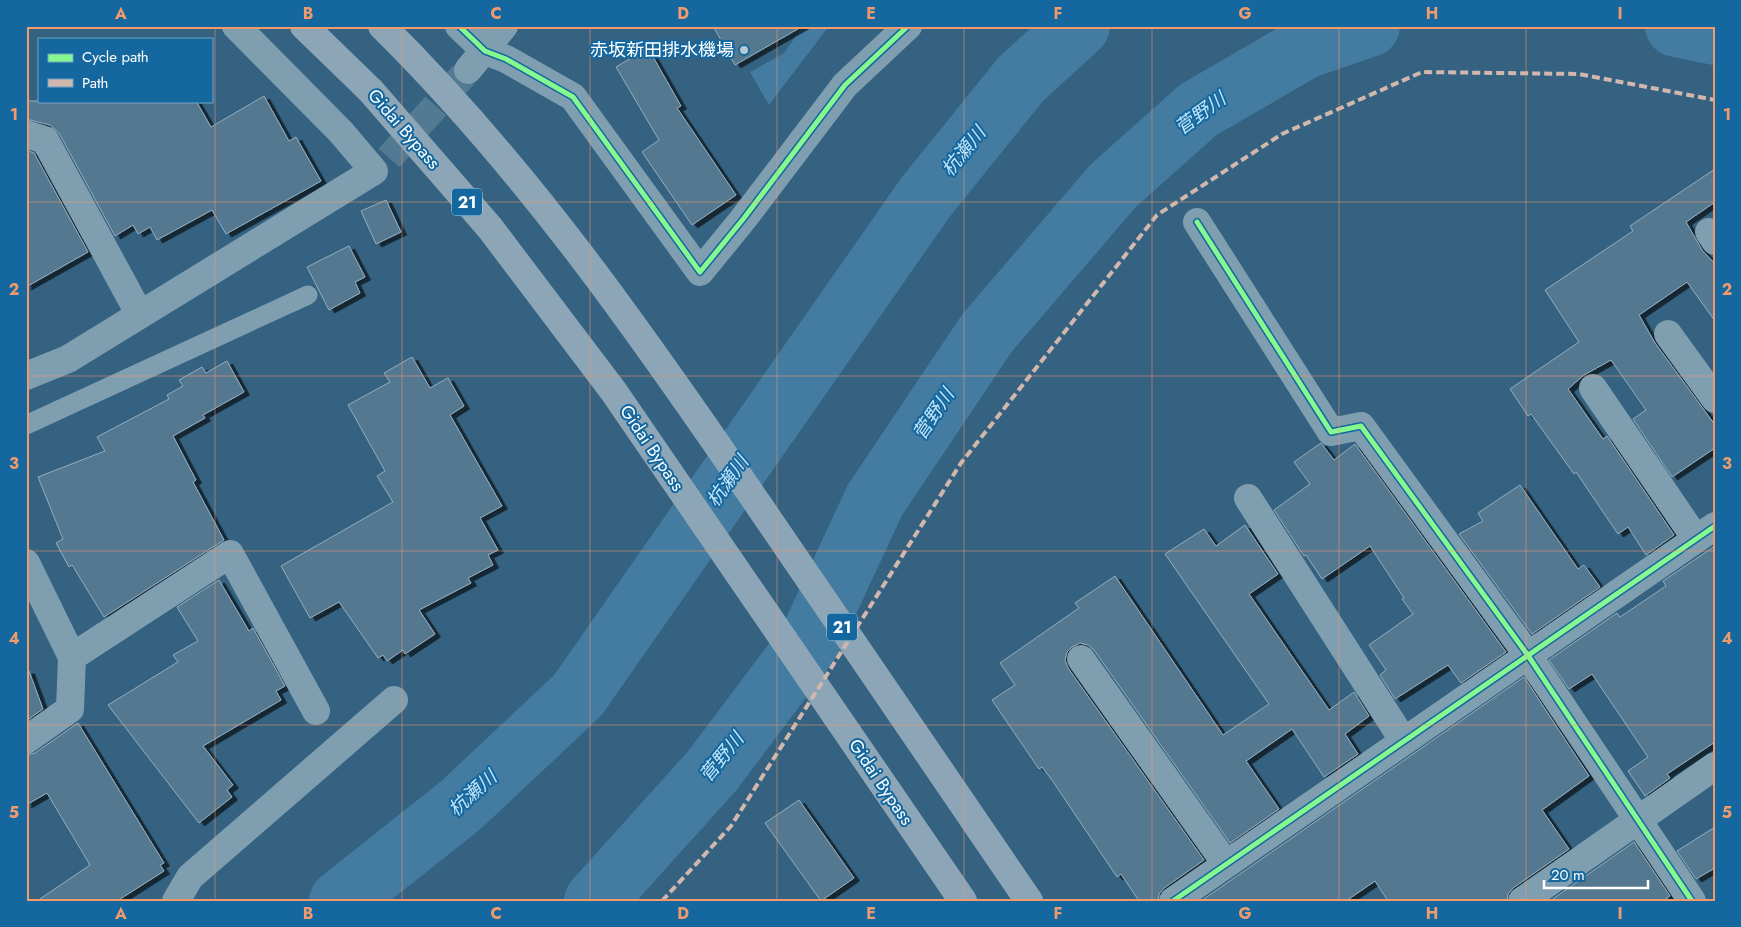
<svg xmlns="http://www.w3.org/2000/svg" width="1741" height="927" font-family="Jost,'Noto Sans JP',sans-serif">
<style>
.water{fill:#437ba1}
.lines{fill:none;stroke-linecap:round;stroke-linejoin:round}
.river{stroke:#437ba1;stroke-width:62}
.building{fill:#53788f;stroke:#94adbe;filter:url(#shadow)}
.street-tunnel{stroke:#527a93;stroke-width:28;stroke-dasharray:28 14;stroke-linecap:butt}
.lane{stroke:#7f9eb0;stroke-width:19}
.street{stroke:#7f9eb0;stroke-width:28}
.highway{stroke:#8ca6b7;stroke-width:28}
.quiet{stroke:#d1b7ad;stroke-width:4;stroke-dasharray:8 4;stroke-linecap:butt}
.cycleway-casing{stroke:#14689f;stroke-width:8}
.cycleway{stroke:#87f88f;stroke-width:5}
.grid{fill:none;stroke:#f19b6d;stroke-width:1;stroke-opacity:0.55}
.poi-dot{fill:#b8c8d3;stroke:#14689f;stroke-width:2}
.labels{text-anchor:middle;stroke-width:4;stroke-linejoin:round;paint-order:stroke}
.shield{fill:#14689f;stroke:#b8d2e2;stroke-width:1}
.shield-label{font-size:16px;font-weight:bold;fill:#fff}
.poi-label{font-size:18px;fill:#fff;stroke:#14689f;text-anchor:end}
.street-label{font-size:18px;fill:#fff;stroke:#14689f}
.water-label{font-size:19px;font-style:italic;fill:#c0e5fa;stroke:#14689f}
.neatline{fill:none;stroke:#f19b6d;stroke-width:2}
.grid-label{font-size:16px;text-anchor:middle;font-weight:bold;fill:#f19b6d}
</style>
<defs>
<filter id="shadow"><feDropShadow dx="5.5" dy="3" stdDeviation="0" flood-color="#0009"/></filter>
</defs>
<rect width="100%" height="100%" fill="#346280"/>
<path class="water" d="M803 26H829L769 105 750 72 784 53Z"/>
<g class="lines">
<path class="river" d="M1676 26 1715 34
M340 901 461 805 578 695 925 198 1021 79 1079 26
M595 901 712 771 809 642 875 500 987 333 1113 186 1198 110 1305 48 1369 26"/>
</g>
<path class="building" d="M713 26H803L735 65Z
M648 48 681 106 677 108 736 195 692 225 642 152 659 140 616 67Z
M264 96 289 141 296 137 321 181 226 234 212 210 157 240 150 227 138 234 133 225 115 236 59 133 50 125 26 119V101H196L211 127Z
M26 150 34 153 88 252 26 287Z
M1715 169V202L1686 222 1702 250 1715 264V321L1687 282 1639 315 1655 343 1715 425V448L1672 477 1633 419 1646 410 1611 360 1584 375 1568 389 1603 439 1607 436 1674 535 1646 555 1628 527 1618 534 1576 472 1574 474 1531 414 1528 416 1510 389 1579 342 1545 290 1633 231 1630 226Z
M386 200 401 232 376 244 361 211Z
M349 246 365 277 355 282 360 293 329 310 307 267Z
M412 357 430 388 448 378 464 406 450 415 502 506 480 518 498 550 488 555 493 565 468 578 471 583 419 610 435 634 405 654 403 650 387 661 383 655 378 658 339 602 310 618 281 566 393 502 377 476 385 471 348 405 390 382 384 373Z
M227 361 244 392 203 415 205 418 173 436 196 480 193 482 224 540 104 617 72 565 69 567 56 543 63 539 38 477 105 451 97 437 169 399 167 395 183 386 179 380 202 367 206 373Z
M1321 443 1334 460 1355 444 1506 652 1461 683 1448 665 1395 699 1380 675 1386 670 1369 645 1413 614 1402 599 1404 598 1370 546 1322 579 1306 555 1304 556 1274 510 1310 484 1294 462Z
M1520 485 1578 569 1584 565 1600 587 1532 634 1459 534 1483 521 1478 513Z
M1245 525 1278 574 1249 594 1329 710 1354 692 1369 716 1345 734 1358 754 1324 777 1292 729 1246 761 1279 809 1230 843 1094 650 1088 645 1080 643 1072 647 1067 652 1065 660 1068 668 1204 860 1164 888 1159 894 1158 901H1139L1121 874 1117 877 1052 780 1042 767 1039 769 992 700 1015 685 1000 663 1079 608 1075 603 1115 576 1223 735 1269 704 1165 554 1204 529 1216 546Z
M1715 546V742L1667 774 1670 778 1645 796 1628 771 1648 757 1592 674 1569 689 1549 660 1617 613 1620 617 1666 586 1663 581Z
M219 580 249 631 253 628 285 686 276 691 281 700 203 746 233 785 227 790 232 797 199 823 108 705 178 662 173 655 198 641 177 607Z
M26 671H29L43 709 26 721Z
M1524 677 1589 776 1542 810 1569 849 1513 888 1508 894 1507 901H1388L1375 881 1346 901H1201Z
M78 723 164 863 160 865 164 871 117 901H37L90 865 47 793 26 805V755L35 753Z
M799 800 854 878 821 901 765 823Z
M1715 827V868L1696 879 1677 851Z
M1634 842 1670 896 1663 901H1550Z"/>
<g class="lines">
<path class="street-tunnel" d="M389 158 468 70"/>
<path class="lane" d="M26 425 308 295"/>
<path class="street" d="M459 26 485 51 506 59 573 97 700 272 744 218 845 85 908 26
M468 70 504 26
M26 134 45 140 140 315
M1197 222 1331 432 1361 426 1527 654 1692 901
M1709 232 1715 241
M1668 334 1715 399
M26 376 68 359 374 171 341 132 236 26
M1593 388 1696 539
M1248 498 1403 740
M26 563 72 657
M1081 659 1226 864
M26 740 70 709 72 657 230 554 316 711
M176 901 190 877 394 700
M1173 901 1715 526
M1522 901 1715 766"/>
<path class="highway" d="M304 26 371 91 490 228 614 392 963 901
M382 26C528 170 645 339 760 507 850 639 940 770 1029 901"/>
<path class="quiet" d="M662 901 731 826 961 463 1157 215 1282 134 1422 72 1579 74 1715 100"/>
<defs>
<path id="cycleway" d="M459 26 485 51 506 59 573 97 700 272 744 218 845 85 908 26
M1197 222 1331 432 1361 426 1527 654 1692 901
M1173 901 1715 526"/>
</defs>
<use href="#cycleway" class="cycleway-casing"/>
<use href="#cycleway" class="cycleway"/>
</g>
<path class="grid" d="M215 26V901M402 26V901M590 26V901M777 26V901M964 26V901M1152 26V901M1339 26V901M1526 26V901M26 202H1715M26 376H1715M26 551H1715M26 725H1715"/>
<circle class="poi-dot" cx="744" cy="50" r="5"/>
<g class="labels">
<g class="shield">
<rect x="452" y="188.5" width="30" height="27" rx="4"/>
<rect x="827" y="613.5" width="30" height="27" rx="4"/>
</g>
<g class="shield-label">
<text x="467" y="208">21</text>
<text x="842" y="633">21</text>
</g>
<g class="poi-label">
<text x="734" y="56">赤坂新田排水機場</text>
</g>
<g class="street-label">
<text transform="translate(404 129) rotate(49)" y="6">Gidai Bypass</text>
<text transform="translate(652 448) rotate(56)" y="6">Gidai Bypass</text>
<text transform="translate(881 782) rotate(56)" y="6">Gidai Bypass</text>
</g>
<g class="water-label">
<text transform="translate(1200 113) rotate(-36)" y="7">菅野川</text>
<text transform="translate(963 151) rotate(-51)" y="7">杭瀬川</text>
<text transform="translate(933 414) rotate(-56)" y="7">菅野川</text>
<text transform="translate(727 481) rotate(-55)" y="7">杭瀬川</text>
<text transform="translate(721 757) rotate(-51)" y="7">菅野川</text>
<text transform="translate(472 793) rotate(-42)" y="7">杭瀬川</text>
</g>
</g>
<rect width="1741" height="927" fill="none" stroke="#14689f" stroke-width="55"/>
<rect x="38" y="38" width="175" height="65" fill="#14689f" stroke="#72a4c5"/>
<rect x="48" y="54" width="25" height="8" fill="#87f88f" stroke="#72a4c5"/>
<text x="82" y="62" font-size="15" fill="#ffffff">Cycle path</text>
<rect x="48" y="79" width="25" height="8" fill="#d1b7ad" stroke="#72a4c5"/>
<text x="82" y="88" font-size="15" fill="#ffffff">Path</text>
<path d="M1544 880v8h104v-8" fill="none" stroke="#ffffff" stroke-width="2.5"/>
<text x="1551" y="880" font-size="15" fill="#ffffff" stroke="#14689f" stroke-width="4" paint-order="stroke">20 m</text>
<rect x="28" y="28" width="1686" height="872" class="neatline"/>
<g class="grid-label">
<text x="121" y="19">A</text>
<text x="308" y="19">B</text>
<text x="496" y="19">C</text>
<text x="683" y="19">D</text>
<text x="871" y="19">E</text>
<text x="1058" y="19">F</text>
<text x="1245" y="19">G</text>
<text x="1432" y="19">H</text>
<text x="1620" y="19">I</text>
<text x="14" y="120">1</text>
<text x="1727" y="120">1</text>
<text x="14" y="295">2</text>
<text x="1727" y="295">2</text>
<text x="14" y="469">3</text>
<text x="1727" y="469">3</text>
<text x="14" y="644">4</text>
<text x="1727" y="644">4</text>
<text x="14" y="818">5</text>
<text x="1727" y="818">5</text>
<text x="121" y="919">A</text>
<text x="308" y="919">B</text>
<text x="496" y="919">C</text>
<text x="683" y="919">D</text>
<text x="871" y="919">E</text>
<text x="1058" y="919">F</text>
<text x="1245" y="919">G</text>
<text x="1432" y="919">H</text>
<text x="1620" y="919">I</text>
</g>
</svg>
